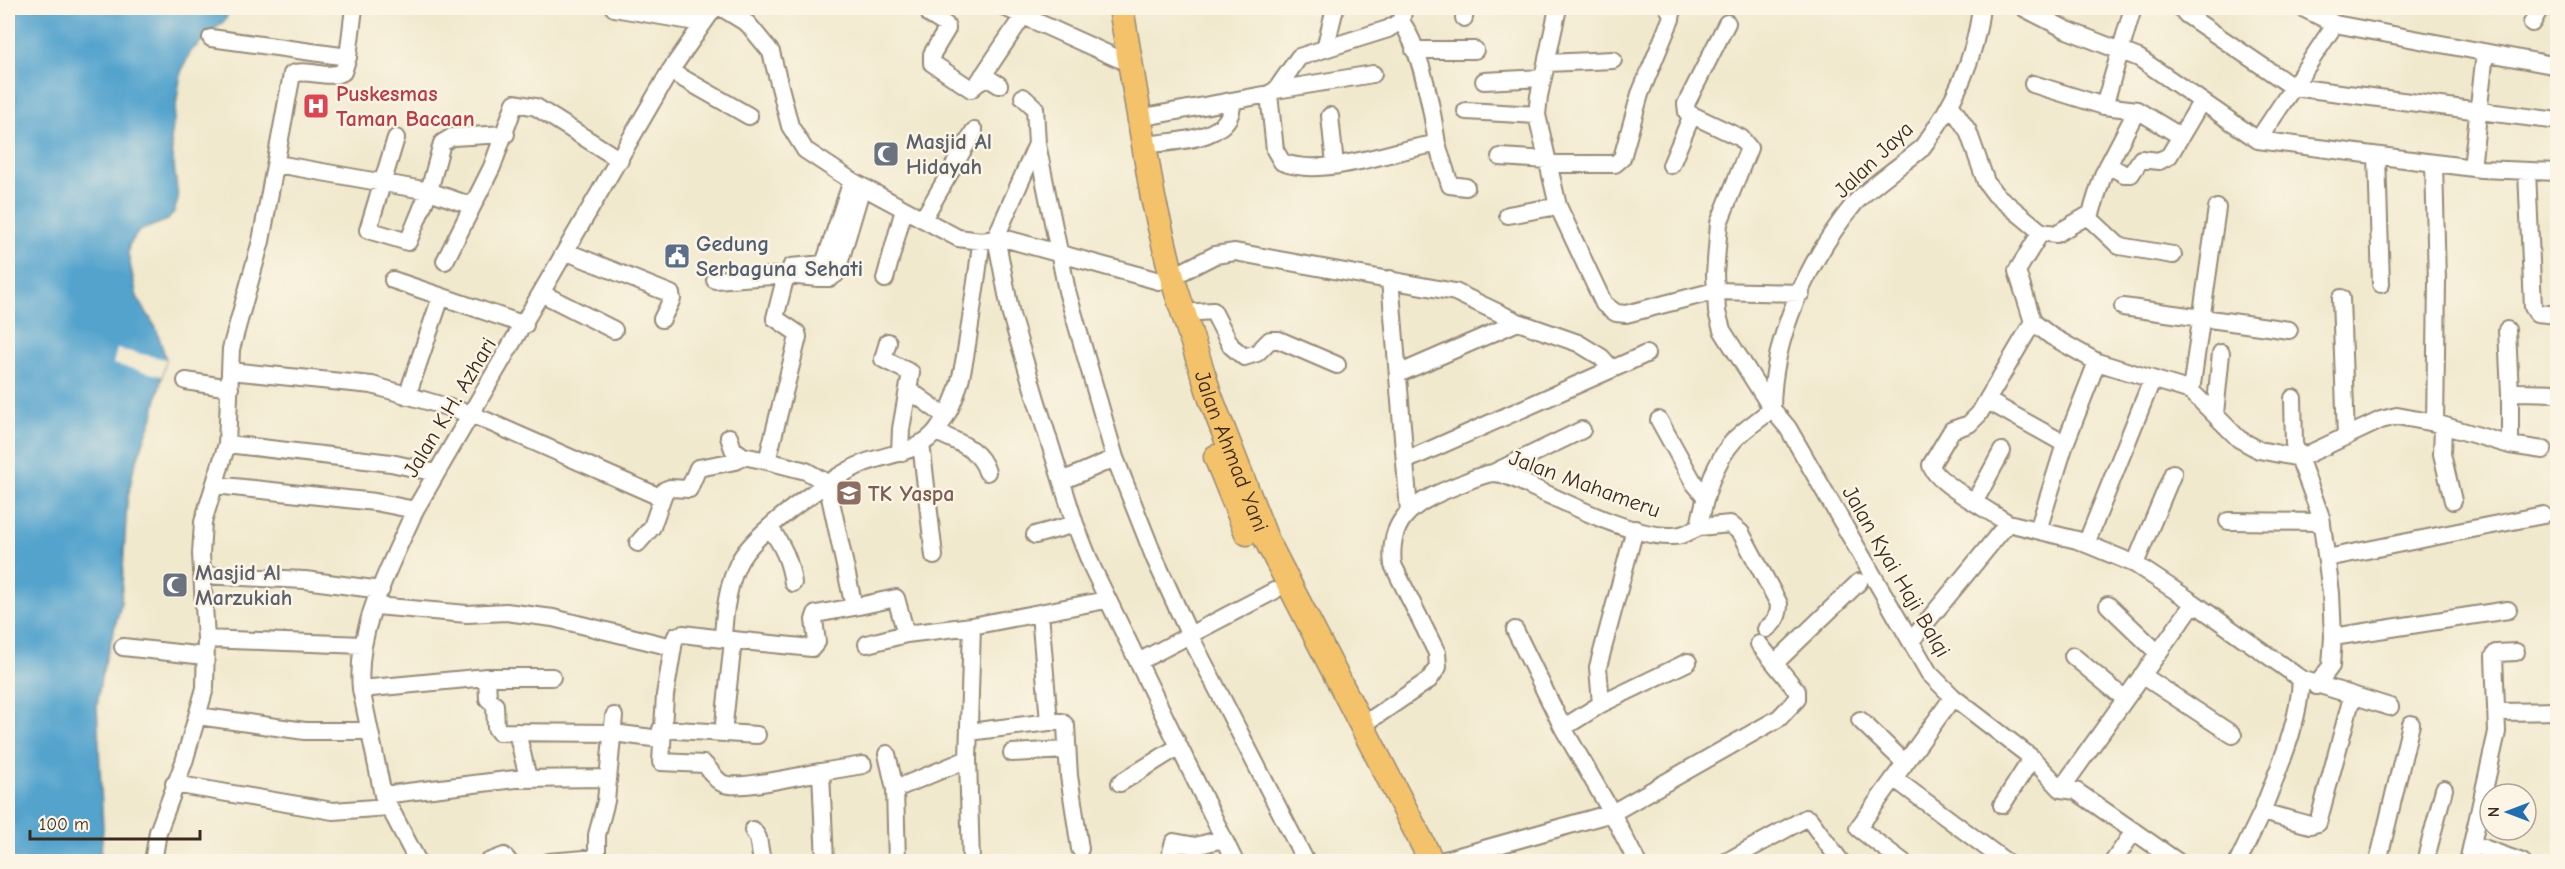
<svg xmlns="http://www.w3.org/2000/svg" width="2565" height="869" font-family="'Comic Neue',sans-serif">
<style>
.water{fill:#53a3cd;stroke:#476676;stroke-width:1.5}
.pier{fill:#f1e9ce}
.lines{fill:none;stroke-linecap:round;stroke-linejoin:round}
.minor-casing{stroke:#968a76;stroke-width:20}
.highway-casing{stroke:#968a76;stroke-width:27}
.minor{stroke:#fff;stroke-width:16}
.highway{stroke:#f3c26a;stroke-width:24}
.labels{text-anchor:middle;stroke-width:5;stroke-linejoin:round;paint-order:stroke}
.health-label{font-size:22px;font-weight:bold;fill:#be3a42;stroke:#fcf5e5;text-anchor:start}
.worship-label{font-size:22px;font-weight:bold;fill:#5b616d;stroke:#fcf5e5;text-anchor:start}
.street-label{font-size:22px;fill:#3b2a1e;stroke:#fcf5e5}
.service-label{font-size:22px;font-weight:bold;fill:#4e5e75;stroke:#fcf5e5;text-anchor:start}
.education-label{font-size:22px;font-weight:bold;fill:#785e54;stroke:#fcf5e5;text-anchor:start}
</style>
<rect width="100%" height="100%" fill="#fcf5e5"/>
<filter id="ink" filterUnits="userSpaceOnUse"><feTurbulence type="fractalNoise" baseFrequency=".0167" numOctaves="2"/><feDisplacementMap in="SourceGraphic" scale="12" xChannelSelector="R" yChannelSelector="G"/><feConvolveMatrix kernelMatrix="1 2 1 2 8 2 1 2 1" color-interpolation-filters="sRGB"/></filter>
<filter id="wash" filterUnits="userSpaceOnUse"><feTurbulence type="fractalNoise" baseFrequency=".008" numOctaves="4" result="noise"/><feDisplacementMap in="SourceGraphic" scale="24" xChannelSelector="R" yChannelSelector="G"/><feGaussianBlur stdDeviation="1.35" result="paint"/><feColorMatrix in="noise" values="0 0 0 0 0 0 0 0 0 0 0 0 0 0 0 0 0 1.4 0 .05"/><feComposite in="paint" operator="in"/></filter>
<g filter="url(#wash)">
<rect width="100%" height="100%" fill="#f1e9ce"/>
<path class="water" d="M8 8H231L225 20 191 51 181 72 171 140 178 199 174 212 168 220 139 231 129 245 128 254 137 297 156 328 166 359 153 416 133 471 127 502 121 604 101 677 97 706 103 829 100 861H8Z"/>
<path class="pier" d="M117 349 166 359 162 376 113 364Z"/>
</g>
<g filter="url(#ink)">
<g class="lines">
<defs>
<path id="minor" d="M614 8 702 23
M722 8 748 24 771 52 790 126 805 150 852 181 958 238 981 241 1003 238 1159 281
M1006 8 1119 59
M1558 8 1539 96 1537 115 1558 206 1604 304 1616 313 1626 314 1715 291 1801 293
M2024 8 2067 30 2139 58 2258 140 2335 24 2558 66
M2181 8 2187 15 2293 87 2558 121
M2303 8 2335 24
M2554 8 2558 9
M930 15 946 25 947 29 932 54V63L971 89 978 83 1023 16
M1464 18 1465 8
M1401 21C1421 50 1432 109 1437 144
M1727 23 1686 104 1687 112 1692 115 1741 138 1749 148 1719 223 1715 274 1717 312 1722 330 1772 409 1788 428 1929 673 1953 697 2032 758 2061 789 2076 791 2178 862
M2532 23 2540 8
M211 38 348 57
M1325 49 1335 8
M1414 50H1475
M1547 63 1613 60
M670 71 749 116
M983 75 999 85
M1484 81 1543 78
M2033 84 2104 106 2133 8
M1276 90 1373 74
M1269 94 1275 150 1282 162C1325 179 1392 149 1437 144L1450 185 1466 187
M1023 97 1035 108 1037 144 1067 291 1115 458 1155 559 1190 636 1306 862
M1950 104 1968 131 1986 182 1995 194 2041 232 2056 234 2087 216 2119 246 2173 255
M2104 106 2137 110 2180 136
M1466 111 1537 115
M1330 116 1335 165
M1139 118 1269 94 1276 90 1299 57 1388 29 1401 21 1404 8
M396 138 368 230 408 242 429 191 442 143 452 137 506 134
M2258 140 2481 169 2558 172
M1037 144 996 237 1011 315 1036 399 1075 524 1092 567 1235 862
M1144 145C1172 141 1234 142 1232 101
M2377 156 2381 284
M1500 157 1547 160
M2434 163 2437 282 2435 423
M277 164 429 191 472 206
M1548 164H1615L1622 158 1640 94 1671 19 1672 13 1668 8
M1671 165 1692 115
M2108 165 2124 174H2131L2141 159 2159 161 2169 156 2201 102
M2472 168 2485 53
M2527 171 2533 307 2537 313 2558 315
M1508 215 1558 206
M2090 217 2103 175 2137 110
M923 219 974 131
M2041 232 2017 271 2033 322 2051 336 2097 362 2191 391 2239 439 2259 450 2300 458 2381 420 2397 416 2435 423 2510 445V394L2518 392 2558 393
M567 252 671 294 672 299 662 319
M445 261 492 167 515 103 536 107 620 160
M791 267 824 264 852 181
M786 275 775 318 797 333 798 337 767 461 806 471 827 483 854 607 896 598 906 634 972 626
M1172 277 1215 255 1235 252 1455 292 1518 322 1578 343 1601 357 1611 368
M819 278H830L836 274 862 187
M885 279 904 209
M1390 279 1409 511
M393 280 525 325
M715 280 786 275 819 278 824 264
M543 294 614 330
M2341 298 2346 437
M2123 307 2289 330
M1183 313 1213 311 1231 346 1244 357 1257 353 1270 340H1279L1337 365
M2507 330 2510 394
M888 342 883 359 911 373 908 389 945 416
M230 371 372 385 471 414 662 498
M1398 374 1518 322
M186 381 230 388
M2191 391 2217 208
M407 396 441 297
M2293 398 2294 444 2321 517 2331 593 2333 637 2331 666 2316 686
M1988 401 2065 444
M1772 409C1772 337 1809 259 1854 204 1867 188 1903 164 1921 149 1953 107 1975 60 1981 8
M2215 414 2221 353
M1659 420 1694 483 1705 496
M2443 426 2442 454 2453 501
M936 432C957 442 980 448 987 472
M729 437 733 449 743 456
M921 443 934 556
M227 444 391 463 436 473
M2510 445 2543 450
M900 453 901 429 908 389
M1405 461 1646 354
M1493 473 1582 430
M1062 481 1115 458
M215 485 375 502 415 510
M1975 501 2002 451
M2228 521 2322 522
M2008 523C1992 512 1934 482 1931 465L1952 430 1969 424 1979 414 2033 322
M1699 527 1730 524 1741 533 1779 604C1779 616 1775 623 1766 629
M770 528C783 546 790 561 793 583
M2038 530 2065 444 2097 362
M1035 535 1075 524
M638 543 652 527 665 490 670 488 689 489 698 468 736 461 743 456 767 461
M2086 544 2152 380
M2327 558 2543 515
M2135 564 2173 473
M202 575 305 580 381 590
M2108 605 2158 653
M376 606 467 614 506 612 553 618 672 647
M1040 613 1049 722H1062L1066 726 1069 776 1080 849
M2333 637 2508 610
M206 639 363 645
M723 639 812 648 817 642 814 620 816 614 854 607
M1911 641 2008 523 2077 540 2135 564 2194 603
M867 644 906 634
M123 647 205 656
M2073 656 2125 699
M1138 662 1274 591
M1775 663 1859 582
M2142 675 2233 735
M487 677 488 699 495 705 496 728 499 732 613 733 660 739
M2301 679C2299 726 2278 769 2262 812L2310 825 2318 823 2352 697
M361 689 487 677H552
M1601 704 1688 662
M2498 712 2558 711
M198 716 305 731H368
M1860 720 1904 762
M1360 727 1429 680 1438 667 1437 653 1393 565C1387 516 1418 501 1458 485 1468 481 1482 474 1493 473 1507 473 1523 483 1536 489 1571 505 1631 536 1669 536 1681 537 1689 532 1699 527 1705 496 1713 463 1735 439 1746 428 1760 419 1772 409
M1563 728 1601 704 1598 667 1635 529
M661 729 757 735
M517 732 528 778
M969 732 1049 722
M723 733 733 641
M1012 753 1067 750
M887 754 895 789
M821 772 863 765
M1895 779 2006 862
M1120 783 1178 747
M174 784 333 811 389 807
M2061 789 2194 603 2301 679 2390 707
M383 795 515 779 608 778
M2002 805 2032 758
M753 830 758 838 762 862
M2472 844 2522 862
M153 862 158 832 184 762 205 688 206 639 201 554 203 522 227 444 231 349 261 241 292 74C308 68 327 80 343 72L348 57 354 8
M418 862 383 795 361 689C355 628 391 565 415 510L670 71 714 8
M488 862 504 856 509 862
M549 862 597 858
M597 862V835L606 801 614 716
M825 862 821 772C800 775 742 790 724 784 715 781 711 770 704 764L661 762 665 695 674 641 676 636 683 634 723 639C724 614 727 587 738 564 752 533 832 476 864 463 888 454 921 452 937 430 962 397 965 357 971 318 974 292 979 267 981 241
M897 862 895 789 968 759
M971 862 968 759 972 626 1106 600
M1168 862 1174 842 1196 846 1222 839
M1438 862 1612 813 1563 728 1515 630
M1637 862 1612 813 1779 718 1797 699V691L1759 644
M1726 862 1806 818 1810 820 1841 862
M1903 862 1858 828 1953 697
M2113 862 2134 831
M2238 862 2262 812
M2378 862 2411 724
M2425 862 2444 789
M2468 862 2497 732 2494 656 2496 653 2516 652"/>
<g id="highway">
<path id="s1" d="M1121 8 1153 198 1172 277 1211 399 1266 539 1432 862"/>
<path d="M1216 457 1247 533"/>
</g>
</defs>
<use href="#minor" class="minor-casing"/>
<use href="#highway" class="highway-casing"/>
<use href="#minor" class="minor"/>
<use href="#highway" class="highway"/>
</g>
</g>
<defs>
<symbol id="hospital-square" viewBox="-11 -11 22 22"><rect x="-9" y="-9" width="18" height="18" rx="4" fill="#e0444e" stroke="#fcf5e5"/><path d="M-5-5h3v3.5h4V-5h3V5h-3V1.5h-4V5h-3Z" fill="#fff"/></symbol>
<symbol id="mosque-square" viewBox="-11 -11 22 22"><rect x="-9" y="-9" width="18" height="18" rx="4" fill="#6b7280" stroke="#fcf5e5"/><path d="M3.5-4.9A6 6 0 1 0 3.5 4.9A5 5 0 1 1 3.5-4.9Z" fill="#fff"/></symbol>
<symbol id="civic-square" viewBox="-11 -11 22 22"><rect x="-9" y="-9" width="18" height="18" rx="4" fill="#5c6f8a" stroke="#fcf5e5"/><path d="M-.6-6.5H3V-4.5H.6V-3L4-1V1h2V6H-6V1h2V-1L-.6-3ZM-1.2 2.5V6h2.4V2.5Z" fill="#fff"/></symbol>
<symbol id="school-square" viewBox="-11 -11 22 22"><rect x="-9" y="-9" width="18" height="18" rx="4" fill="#8d6e63" stroke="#fcf5e5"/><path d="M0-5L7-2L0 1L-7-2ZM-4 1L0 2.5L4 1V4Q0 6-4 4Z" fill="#fff"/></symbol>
</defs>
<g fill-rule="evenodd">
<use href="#hospital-square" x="301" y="91" width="30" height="30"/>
<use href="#mosque-square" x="871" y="139" width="30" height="30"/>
<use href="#civic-square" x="662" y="241" width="30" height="30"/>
<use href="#school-square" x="834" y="478" width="30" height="30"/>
<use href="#mosque-square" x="160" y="570" width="30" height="30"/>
</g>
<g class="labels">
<g class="health-label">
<text x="336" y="101">Puskesmas<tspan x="336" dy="25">Taman Bacaan</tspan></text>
</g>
<g class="worship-label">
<text x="906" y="149">Masjid Al<tspan x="906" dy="25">Hidayah</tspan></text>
<text x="195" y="580">Masjid Al<tspan x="195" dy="25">Marzukiah</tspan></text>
</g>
<g class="street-label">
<text transform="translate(1873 159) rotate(-44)" y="8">Jalan Jaya</text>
<text transform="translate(449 407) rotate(-59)" y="8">Jalan K.H. Azhari</text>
<text dy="8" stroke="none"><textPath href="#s1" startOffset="458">Jalan Ahmad Yani</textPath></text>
<text transform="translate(1585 483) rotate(20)" y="8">Jalan Mahameru</text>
<text transform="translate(1897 571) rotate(60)" y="8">Jalan Kyai Haji Balqi</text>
</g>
<g class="service-label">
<text x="696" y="251">Gedung<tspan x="696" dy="25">Serbaguna Sehati</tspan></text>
</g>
<g class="education-label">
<text x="868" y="501">TK Yaspa</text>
</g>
</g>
<rect width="2565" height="869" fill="none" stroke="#fcf5e5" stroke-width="30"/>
<g transform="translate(2508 812) rotate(270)"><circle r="28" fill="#fcf5e5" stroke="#afa495" stroke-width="1.5"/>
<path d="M0-4.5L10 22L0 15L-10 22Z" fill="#1f6fb2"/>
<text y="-9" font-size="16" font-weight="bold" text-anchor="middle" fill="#3b2a1e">N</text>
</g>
<path d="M30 830v9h170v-9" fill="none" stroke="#3b2a1e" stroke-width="3"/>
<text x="39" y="830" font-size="18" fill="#3b2a1e" stroke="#fcf5e5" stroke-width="4.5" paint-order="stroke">100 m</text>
</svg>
